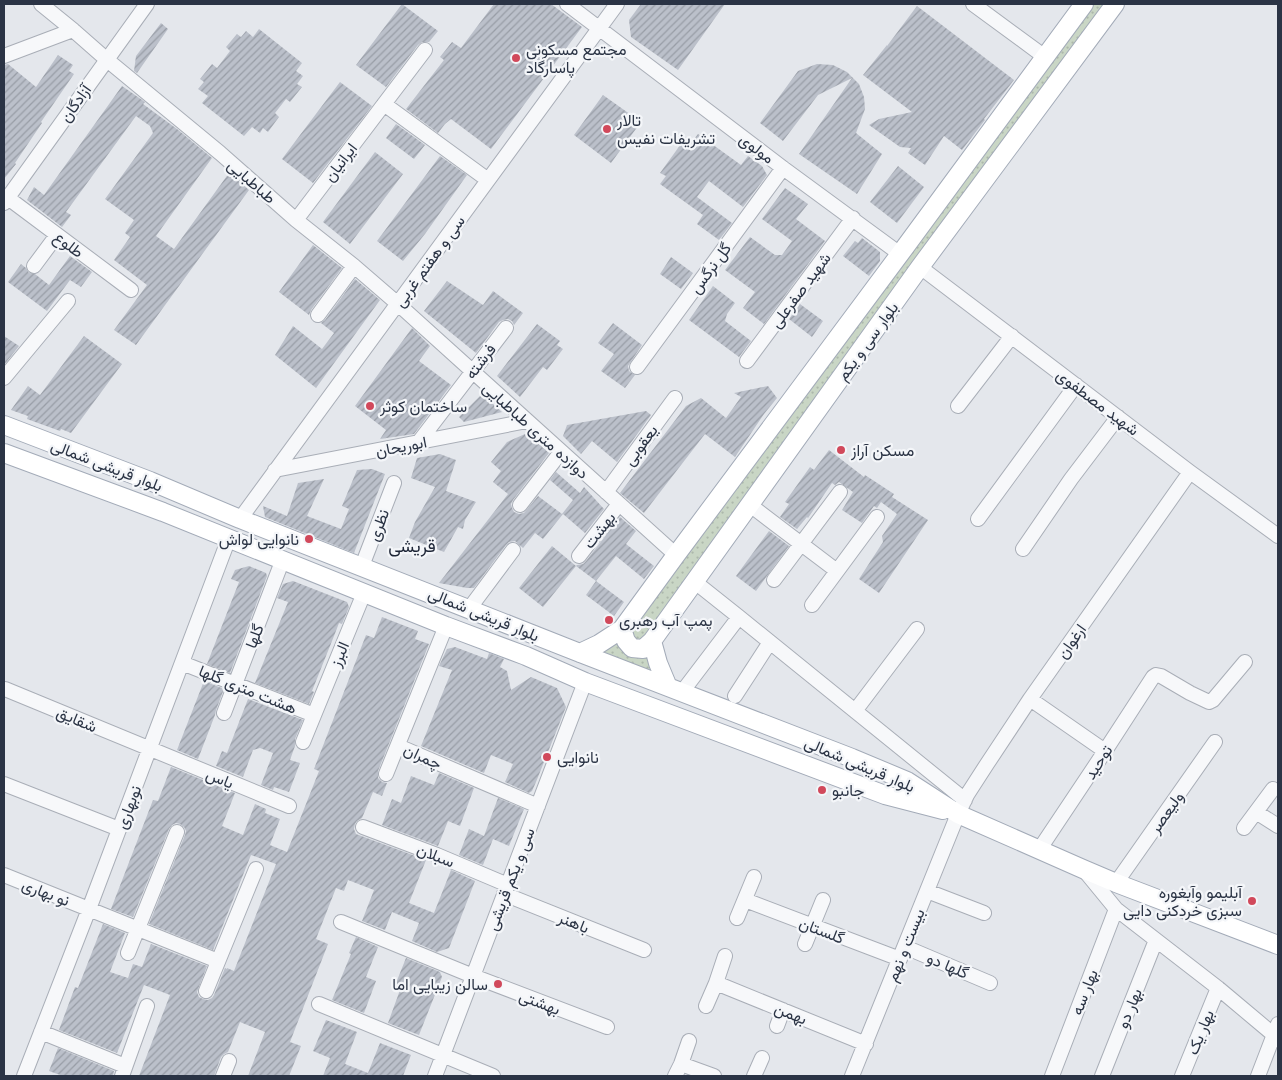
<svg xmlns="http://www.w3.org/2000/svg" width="1282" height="1080" font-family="'DM Sans',Vazirmatn,sans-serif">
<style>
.grass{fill:url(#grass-dots)}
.building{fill:url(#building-hatch)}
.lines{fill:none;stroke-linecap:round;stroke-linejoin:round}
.minor-casing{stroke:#a9aeb7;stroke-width:16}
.major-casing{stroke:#a3abb8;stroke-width:20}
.minor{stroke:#f7f8fa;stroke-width:14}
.major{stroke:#fff;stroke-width:18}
.poi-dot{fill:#d1495b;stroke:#f4f6f9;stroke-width:2}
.labels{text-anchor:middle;stroke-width:4.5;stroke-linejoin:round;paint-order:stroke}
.poi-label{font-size:16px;fill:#2b3445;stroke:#f4f6f9;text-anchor:start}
.street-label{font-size:16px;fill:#2b3445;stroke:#f4f6f9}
.neighbourhood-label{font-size:18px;fill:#1d2536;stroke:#f4f6f9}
</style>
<defs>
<pattern id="grass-dots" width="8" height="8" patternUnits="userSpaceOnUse" patternTransform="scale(1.25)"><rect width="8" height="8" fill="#c9d6c5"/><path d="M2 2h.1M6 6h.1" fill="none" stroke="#adb8ab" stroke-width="1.8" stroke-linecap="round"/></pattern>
<pattern id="building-hatch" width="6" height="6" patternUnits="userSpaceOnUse" patternTransform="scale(1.25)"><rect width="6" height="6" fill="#bbc0ca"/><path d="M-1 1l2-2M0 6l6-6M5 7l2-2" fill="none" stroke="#989da6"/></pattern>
</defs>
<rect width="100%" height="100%" fill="#e4e7ec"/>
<path class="grass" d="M1086 4H1111L643 642 635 641 631 628Z
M620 635 650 647 661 680 589 652Z"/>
<path class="building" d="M402 4 438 31 429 42H422L418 45 386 87 356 65Z
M494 4H551L582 27 491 149 451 119 445 124 438 133 406 109 444 60 440 57 452 42 461 48Z
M641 4H725L678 70 631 37 629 20Z
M917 6 1014 80 984 119 985 120 962 150 944 136 925 165 908 153 911 148 900 147 869 125 879 119 912 112 863 75 887 45V46Z
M161 23 168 29 137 73 134 71 136 56Z
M259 29 302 63 296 71 303 76 297 84 302 87 290 102 286 99 275 113 279 117 268 132 263 128 260 133 252 127 244 136 202 103 208 96 198 89 204 82 200 79 212 64 217 68 230 51 226 47 237 34 241 37 246 31 253 37Z
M58 55 73 65 69 71 74 74 41 122 42 123 15 163 16 164 4 179V65L8 64 36 87Z
M817 64 833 65 847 72 859 84 864 97 865 109 856 133 882 154 857 194 799 154 852 78 818 95 783 141 760 123 798 71Z
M340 82 372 106 313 183 282 159Z
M122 86 145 102 143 104 177 129 212 158 156 236 174 249 229 173 249 190 136 345 114 330 147 285 114 260 130 237 125 233 134 220 105 199 153 133 150 126 136 116 66 212 71 215 62 227 27 200 34 187 44 195Z
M603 95 641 122 611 163 574 135Z
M396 124 425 145 414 159 386 138Z
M698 134 741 165 748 156 762 166 767 175 743 207 709 181 697 197 732 223 719 240 697 224 703 215 660 184 666 176 660 173 686 137 692 142Z
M375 152 403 174 350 244 323 222Z
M440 156 467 175 425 234 403 261 377 241Z
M898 166 924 187 897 223 870 202Z
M785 188 808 204 796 219 825 241 764 324 743 308 755 292 725 270 750 237 775 255H782L792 241 762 219Z
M862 238 880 252V261L869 276 843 256 855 241 858 243Z
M313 245 342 268 311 310 309 315 279 292Z
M70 256 92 272 81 287 70 280 47 311 8 282 21 264 26 268 29 273 35 274 49 285Z
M671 257 693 273 681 289 660 274Z
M355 279 380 300 316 388 275 355 293 326 322 349 334 333 321 323 325 320Z
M447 281 483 305 493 291 523 313 514 325 512 321 508 319 503 320 499 322 476 353 424 311Z
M713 286 735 303 727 314 725 321 751 341 739 357 689 320Z
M800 304 823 321 812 337 789 319Z
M613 323 642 345 628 366 629 371 635 375 625 388 601 371 614 354 598 343Z
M537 324 560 341 557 345 563 349 547 370 543 367 520 397 497 376Z
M412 328 430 346 419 361 451 385 414 434 380 439 386 430 355 406Z
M4 336 19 346 4 365Z
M84 336 122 364 71 433 61 429 60 431 27 419 28 416 11 410 28 386 40 395Z
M768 386 777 398 764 414 735 457 705 434 644 513 620 493 686 406 701 398 726 418 741 397 734 393Z
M482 394 502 412 464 422 459 417Z
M646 411 651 415 617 462 592 441 581 454 563 436 567 425Z
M525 434 531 437 549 453 513 500 511 504 512 508 514 512 519 514 524 513 538 496 562 514 573 500 550 480 556 472 580 493 584 487 604 509 585 533 563 514 543 539 535 533 523 548 515 541 509 542 506 545 474 588H467L439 583 508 494 493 482 501 471 491 462 507 442Z
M829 450 864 477 865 475 894 494 892 497 928 520 879 593 859 579 883 542 882 536 897 514 881 502 877 508 874 506 862 523 842 510 853 492 839 482 835 485 832 483 808 518 807 517 797 529 780 517 789 504 785 502 810 467 814 470Z
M440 454 456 460 446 491 476 502 465 520 463 529 458 527 444 552 409 538 415 522 435 487 411 478 417 458Z
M372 469 385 474 354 553 265 517 263 506 287 516 298 483 324 479 307 516 341 529 349 509 342 506 357 470Z
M620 517 636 531 626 544 654 566 644 579 616 556 596 581 576 566 577 565 583 564 586 561Z
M769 531 789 546 756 591 736 576Z
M552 546 576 566 543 607 519 588Z
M249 566 266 573 267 576 230 673 207 664 239 582 231 579 235 570Z
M293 581 347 602 349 607 342 624 339 623 334 636 312 691 314 692 309 704 255 683 288 602 277 598 283 584Z
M596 581 624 602 614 616 586 595Z
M382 617 418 631 415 639 429 644 378 771V778L382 782 387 783 382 796 373 792 362 818 357 821 355 824 354 829 356 834 426 860 409 903 434 913 451 870 475 881 449 948 437 952 412 941 419 923 392 912 385 930 362 921 374 890 348 880 344 891 336 888 316 939 328 944 290 1042 301 1046 289 1076H248L265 1032 240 1022 228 1052 224 1054 221 1057 214 1076H139L170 995 144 985 117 1053 59 1030 75 987 78 988 103 924 125 933 110 972 128 978 133 964 142 967 151 944 207 966 197 992 199 997 203 999 208 1000 212 998 214 995 225 968 227 969V968L234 971 276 864 251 855 213 950 149 924 185 835 186 831 184 827 180 824 176 823 172 825 169 829 133 917 111 909 153 800 158 801 171 767 235 793 222 826 243 835 255 804 266 809 265 813 280 819 270 845 287 852 319 771 314 769 366 635 374 638Z
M455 647 487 659 489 653 504 659 500 667 507 671 511 690 531 677 557 688 566 707 536 782 532 791 529 793 505 782 513 764 491 755 484 773 421 746 452 670 439 666 447 649Z
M204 681 224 689 216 710 215 715 198 759 177 750Z
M248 699 303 720 295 739V746L290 760 300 763 289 792 274 787 273 790 261 785 273 753 260 748 253 750 243 777 216 766 222 751 227 753Z
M439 773 474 788 460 826 448 821 438 846 382 825 392 799 401 803 411 776 434 785Z
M498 798 524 809 509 846 493 839 483 865 459 855 469 829 484 836Z
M356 937 378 947 366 977 376 981 364 1013 332 1000 351 954 349 953Z
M406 958 440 972 442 977 419 1035 388 1023 400 990 394 988Z
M326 1020 357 1032 345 1064 368 1073 380 1043 411 1055 403 1076H323L330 1058 313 1051Z
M58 1048 114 1071 113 1076H63L49 1071Z"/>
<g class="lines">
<defs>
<path id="minor" d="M41 4 73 30 106 59 220 153 296 220 354 266 398 304 676 555
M567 4 783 168 900 254
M973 4 1045 57
M4 56 73 30
M384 104 488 180
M8 198 131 290
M4 203 147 4
M296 220 425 50
M34 266 57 235
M920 267 1190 472 1278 536
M318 315 354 266
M747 361 853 218
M637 367 783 168
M4 378 68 301
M958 406 1012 336
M418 443 506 328
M275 470 527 421
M606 492 675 398
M520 505 561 452
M750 505 837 571
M240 519 617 4
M978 519 1076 385
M1023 549 1071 479 1118 417
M579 556 619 504
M362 566 394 483
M774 580 840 492
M695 582 739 617 965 800
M812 605 877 517
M469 609 513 550
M182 663 314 715
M5 689 289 806
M682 692 739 617
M735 696 770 642
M1030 699 1105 751
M855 711 917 629
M224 713 283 559
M303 742 364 593
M398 746 538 806
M386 774 446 626
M4 784 119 829
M1256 812 1278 826
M363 827 437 855 508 885
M1244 828 1273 789
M1039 850 1105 751 1153 677 1156 675 1161 676 1190 693 1209 702 1213 700 1245 662
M1084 870 1116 909 1218 988 1274 1035 1278 1040
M4 875 218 961
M1116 883 1215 742
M927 891 984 913
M504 894 644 950
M745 900 900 959
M737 918 754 877
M341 922 473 976 607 1027
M805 944 823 900
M905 947 990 983
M128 953 177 832
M716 983 866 1044
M206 991 256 869
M319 1004 493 1076
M706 1006 716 983 725 956
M777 1026 783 1010
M41 1032 125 1066
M681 1064 714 1076
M24 1076 89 909 229 538
M122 1076 147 1006
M223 1076 229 1061
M435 1076 585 682
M675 1076 681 1064 689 1041
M754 1076 762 1058
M852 1076 958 814 967 795 987 764 1030 699 1190 472
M1052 1076 1116 909
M1102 1076 1156 940
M1182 1076 1218 988
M1258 1076 1278 1024"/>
<path id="major" d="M4 425 150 481 240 519 580 653 852 758 907 781 958 814 1083 869 1116 883 1278 945
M4 453 163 512 446 626 526 656 585 682 885 795 943 810
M622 629 626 641 632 648 643 649 652 641
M580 653 599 644 622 629 676 555 900 254 1084 4
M668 687 658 663 652 641 920 267 1115 4"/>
</defs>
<use href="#minor" class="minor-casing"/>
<use href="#major" class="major-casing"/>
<use href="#minor" class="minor"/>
<use href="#major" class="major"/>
</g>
<g class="poi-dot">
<circle cx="516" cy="58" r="5"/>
<circle cx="607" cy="129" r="5"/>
<circle cx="370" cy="406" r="5"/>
<circle cx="841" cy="450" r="5"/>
<circle cx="309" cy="539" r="5"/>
<circle cx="609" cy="620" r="5"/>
<circle cx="547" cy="757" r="5"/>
<circle cx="822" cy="790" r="5"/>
<circle cx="1252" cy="901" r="5"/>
<circle cx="498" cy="984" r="5"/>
</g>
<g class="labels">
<g class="poi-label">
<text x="526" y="55">مجتمع مسکونی<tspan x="526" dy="18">پاسارگاد</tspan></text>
<text x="617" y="126">تالار<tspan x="617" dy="18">تشریفات نفیس</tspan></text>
<text x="380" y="412">ساختمان کوثر</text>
<text x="851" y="456">مسکن آراز</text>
<text x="299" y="545" text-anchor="end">نانوایی لواش</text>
<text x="619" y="626">پمپ آب رهبری</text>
<text x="557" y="763">نانوایی</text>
<text x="832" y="796">جانبو</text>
<text x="1242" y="898" text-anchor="end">آبلیمو وآبغوره<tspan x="1242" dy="18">سبزی خردکنی دایی</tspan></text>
<text x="488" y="990" text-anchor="end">سالن زیبایی اما</text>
</g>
<g class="street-label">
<text transform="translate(75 103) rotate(-55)" y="6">آزادگان</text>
<text transform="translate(757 148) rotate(37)" y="6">مولوی</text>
<text transform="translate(340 162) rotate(-53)" y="6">ایرانیان</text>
<text transform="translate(252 181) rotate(41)" y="6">طباطبایی</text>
<text transform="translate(69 244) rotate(37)" y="6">طلوع</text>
<text transform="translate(429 261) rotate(-54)" y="6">سی و هفتم غربی</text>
<text transform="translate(710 268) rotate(-54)" y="6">گل نرگس</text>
<text transform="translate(800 290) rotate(-53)" y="6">شهید صفرعلی</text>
<text transform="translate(867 341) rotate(-54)" y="6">بلوار سی و یکم</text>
<text transform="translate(480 361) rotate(-52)" y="6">فرشته</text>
<text transform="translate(1098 402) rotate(37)" y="6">شهید مصطفوی</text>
<text transform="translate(536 430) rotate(42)" y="6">دوازده متری طباطبایی</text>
<text transform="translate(640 445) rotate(-54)" y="6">یعقوبی</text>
<text transform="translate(401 446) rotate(-11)" y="6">ابوریحان</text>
<text transform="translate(107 465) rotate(21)" y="6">بلوار قریشی شمالی</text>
<text transform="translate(378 525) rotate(-69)" y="6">نظری</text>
<text transform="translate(599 530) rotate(-52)" y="6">بهشت</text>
<text transform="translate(484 614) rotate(22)" y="6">بلوار قریشی شمالی</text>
<text transform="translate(254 636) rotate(-69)" y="6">گلها</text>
<text transform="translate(1071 641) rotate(-55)" y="6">ارغوان</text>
<text transform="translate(339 654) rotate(-67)" y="6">البرز</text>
<text transform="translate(248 689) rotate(22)" y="6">هشت متری گلها</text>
<text transform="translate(77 719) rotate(23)" y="6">شقایق</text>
<text transform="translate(423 756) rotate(25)" y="6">چمران</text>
<text transform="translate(1098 762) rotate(-57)" y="6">توحید</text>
<text transform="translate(860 764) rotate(23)" y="6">بلوار قریشی شمالی</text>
<text transform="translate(220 778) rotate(22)" y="6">یاس</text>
<text transform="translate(128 807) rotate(-69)" y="6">نوبهاری</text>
<text transform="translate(1166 812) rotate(-55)" y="6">ولیعصر</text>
<text transform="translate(436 855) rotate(22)" y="6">سبلان</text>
<text transform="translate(510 879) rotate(-69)" y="6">سی و یکم قریشی</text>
<text transform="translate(46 892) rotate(21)" y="6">نو بهاری</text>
<text transform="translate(574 922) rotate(22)" y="6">باهنر</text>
<text transform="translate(822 930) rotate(21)" y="6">گلستان</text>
<text transform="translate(905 945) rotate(-68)" y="6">بیست و نهم</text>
<text transform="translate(948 965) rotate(23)" y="6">گلها دو</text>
<text transform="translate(1084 992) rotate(-69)" y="6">بهار سه</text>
<text transform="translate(540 1002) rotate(21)" y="6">بهشتی</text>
<text transform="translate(1129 1008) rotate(-68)" y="6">بهار دو</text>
<text transform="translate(791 1013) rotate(22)" y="6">بهمن</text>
<text transform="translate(1200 1032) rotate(-68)" y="6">بهار یک</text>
</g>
<g class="neighbourhood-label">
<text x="412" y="552">قریشی</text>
</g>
</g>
<rect width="1282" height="1080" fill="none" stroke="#2b3445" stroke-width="10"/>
</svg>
